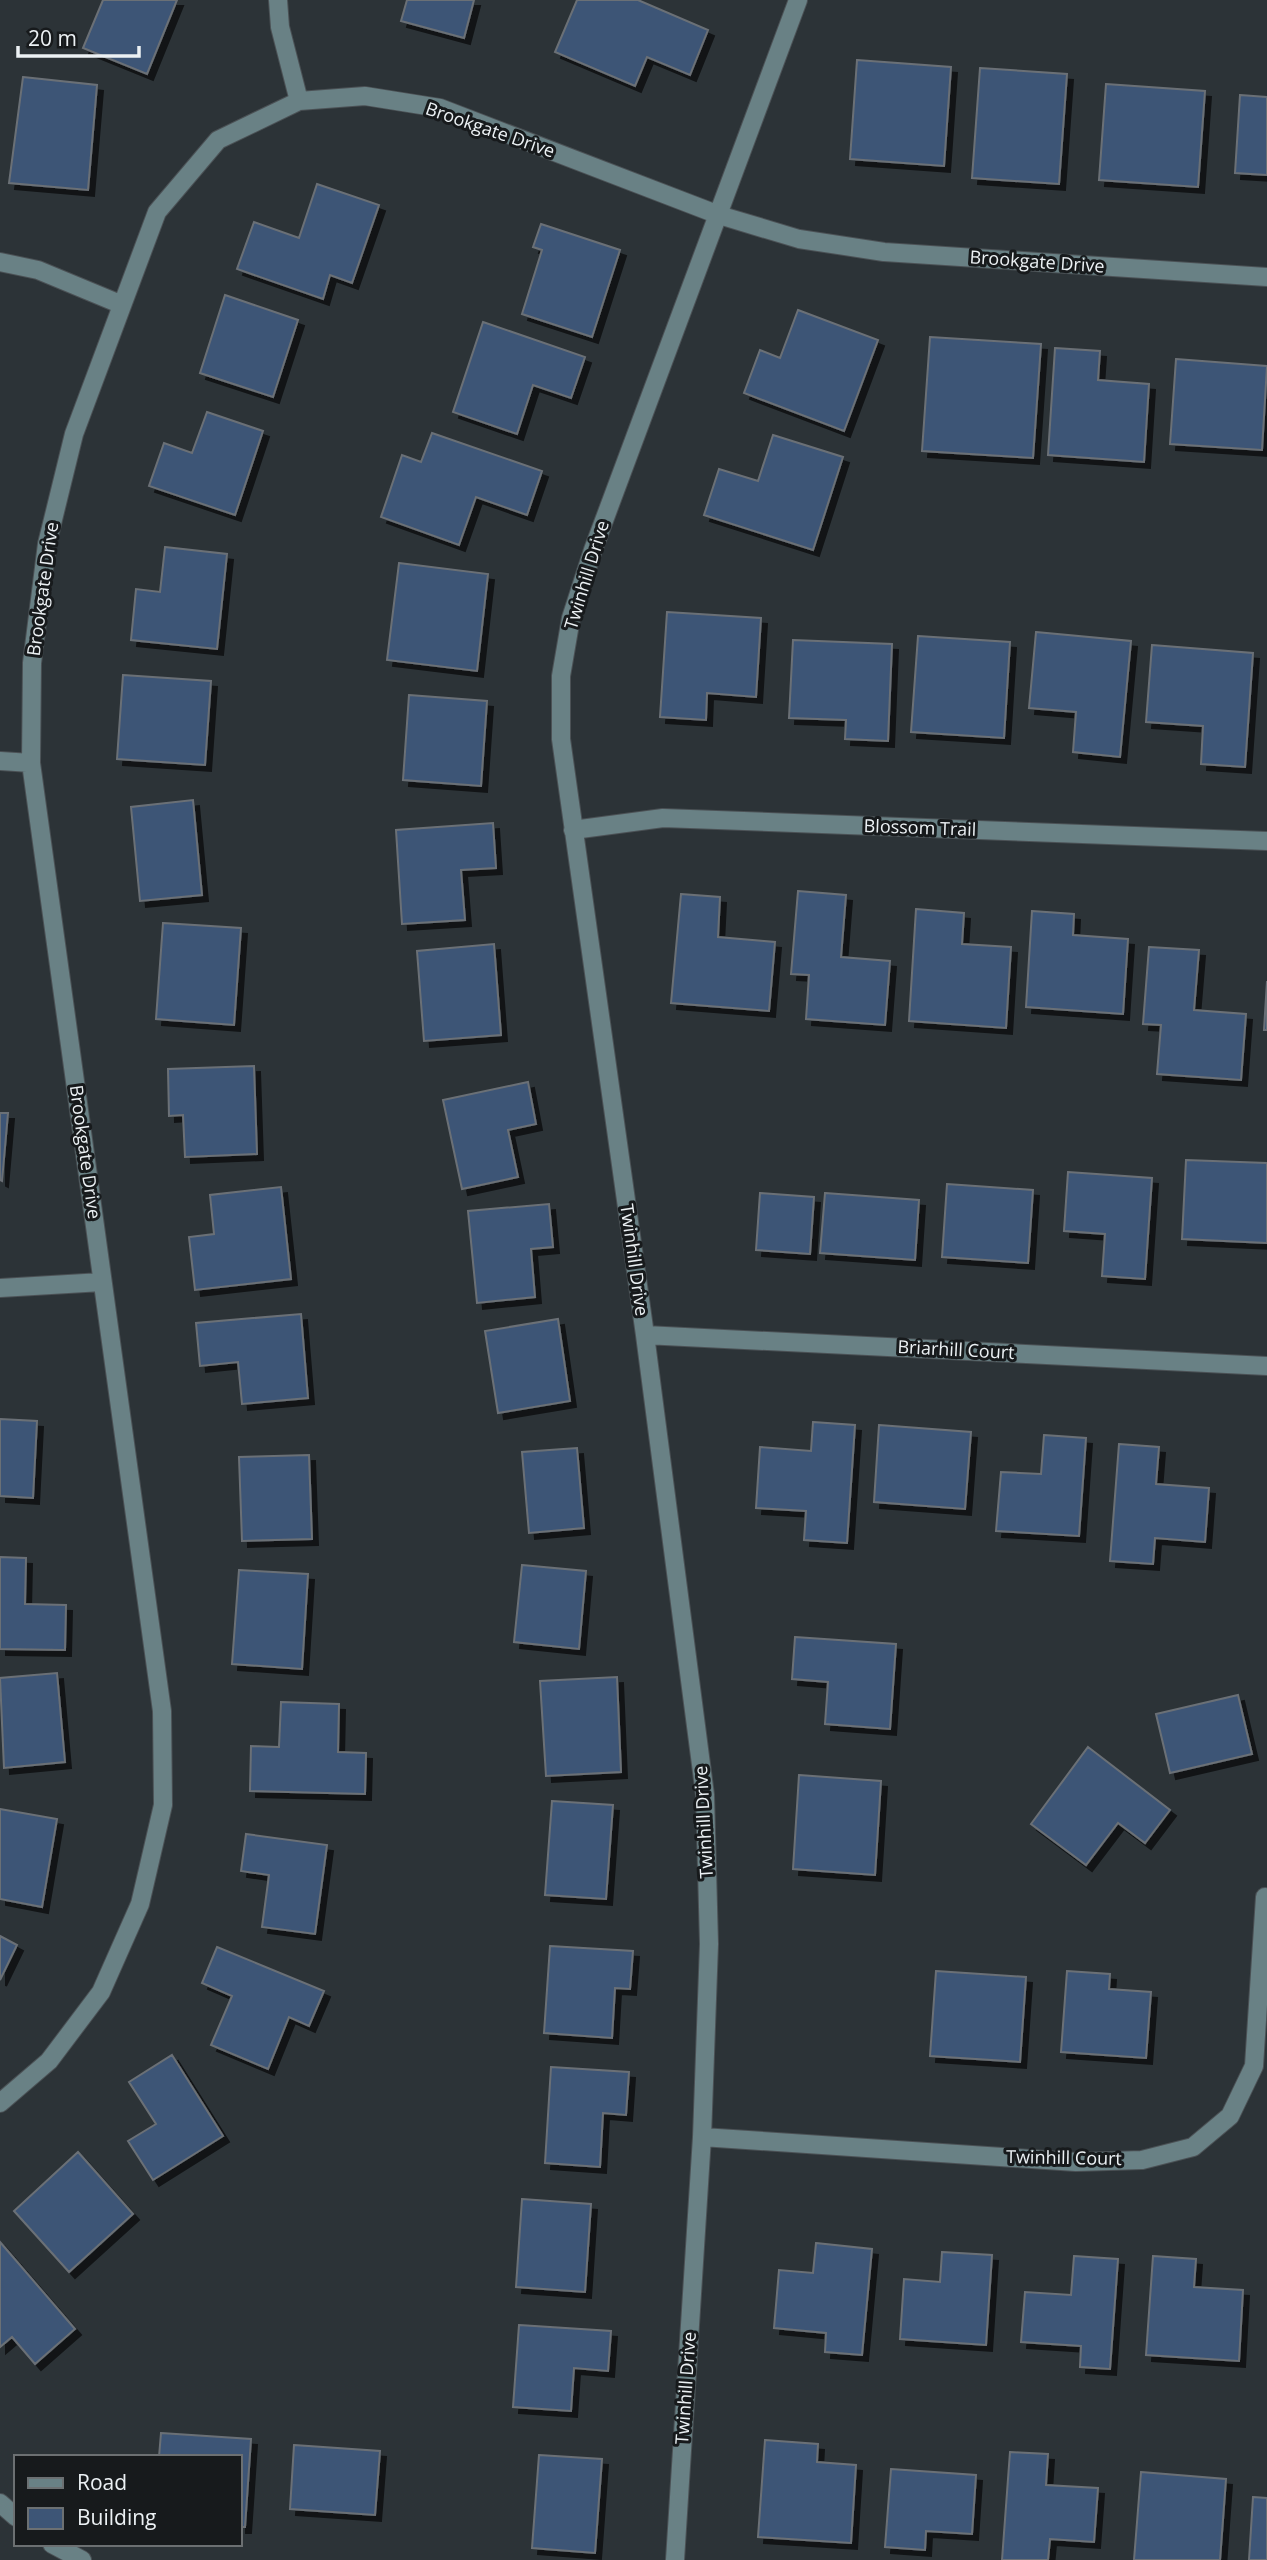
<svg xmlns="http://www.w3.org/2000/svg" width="1267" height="2560" font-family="'Open Sans',sans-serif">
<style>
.building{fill:#3d5576;stroke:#6b7076;stroke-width:2;filter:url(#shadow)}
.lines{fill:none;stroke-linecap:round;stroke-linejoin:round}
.minor-casing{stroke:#4b5155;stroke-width:20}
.minor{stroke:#698185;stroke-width:18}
.labels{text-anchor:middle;stroke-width:6;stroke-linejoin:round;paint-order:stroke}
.street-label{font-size:18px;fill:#ecf1f4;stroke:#171a1c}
</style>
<defs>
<filter id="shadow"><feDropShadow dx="6" dy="6" stdDeviation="0" flood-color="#0009"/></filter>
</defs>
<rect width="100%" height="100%" fill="#2c3337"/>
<path class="building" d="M103 0H177L147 74 83 48Z
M407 0H474L464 38 401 21Z
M577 0H638L708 30 690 75 647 57 635 86 555 52Z
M857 60 951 67 944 166 850 159Z
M980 68 1067 74 1059 184 972 178Z
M23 77 97 85 88 190 9 183Z
M1106 84 1205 91 1198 187 1099 180Z
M1240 95 1267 97V175L1235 173Z
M317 184 379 205 352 283 330 275 323 299 237 269 254 222 299 238Z
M541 224 620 250 592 337 522 314 542 250 533 247Z
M225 295 298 320 273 397 200 373Z
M798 310 878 340 844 431 744 393 760 350 780 358Z
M483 322 585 357 571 398 533 385 517 434 453 412Z
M930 337 1041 344 1033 458 922 451Z
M1055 348 1100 351 1098 380 1149 384 1144 462 1048 455Z
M1176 359 1267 366 1262 450 1170 444Z
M207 412 263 431 235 515 149 486 164 443 192 453Z
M432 433 542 471 527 515 476 497 459 545 381 517 402 455 421 462Z
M773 435 843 457 813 550 704 515 719 469 758 481Z
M165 547 227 554 217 649 131 640 136 589 160 592Z
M399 563 488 574 477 671 387 660Z
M667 612 761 618 756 697 707 693 706 720 660 717Z
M1036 632 1131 641 1120 757 1073 752 1076 712 1029 708Z
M918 636 1010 642 1004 738 911 732Z
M793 640 892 644 888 741 845 739 846 720 789 718Z
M1152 645 1253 653 1245 767 1201 764 1203 726 1146 722Z
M123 675 211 681 205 765 117 759Z
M409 695 487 701 481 786 403 780Z
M193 800 202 895 140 901 131 807Z
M493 823 496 868 461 870 465 920 402 924 396 830Z
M798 891 846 895 841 957 890 961 885 1025 806 1019 809 975 791 974Z
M681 894 720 897 718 937 775 942 769 1011 671 1003Z
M916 909 964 913 962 944 1011 947 1006 1028 909 1021Z
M1032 911 1074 914 1073 935 1128 939 1123 1014 1026 1007Z
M163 923 241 928 234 1025 156 1019Z
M494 944 501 1035 424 1041 417 951Z
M1149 947 1199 950 1194 1010 1246 1014 1241 1080 1157 1074 1161 1025 1143 1024Z
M1267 981V1030H1264Z
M254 1066 257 1154 185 1157 183 1115 169 1116 168 1069Z
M528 1082 536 1124 508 1130 518 1177 462 1189 443 1100Z
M0 1113H8L2 1181 0 1180Z
M1186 1160 1267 1163V1243L1182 1239Z
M1068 1172 1152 1178 1145 1279 1102 1276 1105 1234 1064 1231Z
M947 1184 1033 1190 1028 1263 942 1257Z
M281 1187 291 1279 195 1290 189 1237 214 1234 210 1195Z
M760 1193 814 1197 810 1254 756 1250Z
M825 1193 919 1200 915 1260 820 1253Z
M549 1204 553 1247 531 1249 535 1297 477 1303 468 1211Z
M301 1314 308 1398 242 1404 238 1362 200 1366 196 1323Z
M558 1319 570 1401 498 1413 485 1331Z
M0 1419 37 1421 33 1498 0 1496Z
M813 1422 855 1425 847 1543 804 1540 806 1511 756 1508 760 1447 811 1451Z
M879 1425 971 1432 965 1509 874 1502Z
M1044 1435 1086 1438 1079 1536 996 1531 1001 1472 1041 1474Z
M1119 1444 1159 1447 1156 1484 1209 1488 1205 1542 1155 1538 1153 1564 1110 1561Z
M577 1448 584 1528 529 1533 522 1452Z
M309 1455 312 1539 242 1541 239 1457Z
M0 1557 26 1558 25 1604 66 1605 65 1650 0 1649Z
M522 1565 586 1571 579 1649 514 1642Z
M239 1570 308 1574 302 1669 232 1664Z
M795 1637 896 1644 890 1729 825 1724 828 1682 792 1679Z
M57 1673 65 1762 4 1768 0 1678Z
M617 1677 621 1772 546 1776 540 1681Z
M1238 1695 1252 1754 1170 1773 1156 1714Z
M281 1702 339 1704 338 1752 366 1753 365 1794 250 1791 251 1746 279 1747Z
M1088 1747 1170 1810 1145 1843 1118 1823 1086 1865 1031 1824Z
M799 1775 881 1781 875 1875 793 1869Z
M552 1801 613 1805 606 1899 545 1895Z
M0 1809 57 1819 42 1907 0 1899Z
M246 1834 327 1845 315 1934 262 1927 269 1875 241 1871Z
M0 1936 17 1945 0 1980Z
M550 1946 633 1951 630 1989 615 1988 612 2038 544 2033Z
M217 1947 324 1991 309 2026 289 2017 268 2069 211 2045 232 1996 202 1983Z
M936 1971 1026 1977 1020 2062 930 2056Z
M1067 1971 1110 1974 1109 1989 1151 1992 1146 2058 1061 2052Z
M172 2055 223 2136 153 2180 128 2141 156 2124 129 2082Z
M551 2067 629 2072 626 2115 603 2113 600 2167 545 2163Z
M78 2152 133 2214 69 2272 14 2211Z
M522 2199 591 2204 585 2292 516 2287Z
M0 2242 75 2329 35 2364 12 2337 0 2347Z
M816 2243 872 2249 862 2355 825 2352 826 2333 774 2328 779 2270 813 2273Z
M942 2252 992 2255 986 2345 900 2339 904 2279 940 2282Z
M1074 2256 1118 2259 1110 2369 1080 2367 1081 2346 1021 2342 1025 2292 1071 2295Z
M1153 2256 1196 2259 1194 2287 1243 2290 1239 2361 1146 2355Z
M519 2325 611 2331 608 2371 574 2368 571 2411 513 2407Z
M161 2433 251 2439 245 2527H240V2457H159Z
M765 2440 818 2444 817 2462 856 2465 851 2543 758 2537Z
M294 2445 380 2451 375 2515 290 2509Z
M1010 2452 1048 2454 1046 2485 1098 2488 1094 2542 1050 2539 1048 2560H1002Z
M539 2455 602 2459 595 2553 532 2548Z
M891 2469 976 2475 972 2534 926 2531 925 2550 885 2547Z
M1141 2472 1226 2479 1220 2560H1134Z
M1253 2497 1267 2498V2560H1249Z"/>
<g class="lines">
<defs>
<path id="minor" d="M278 0 280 27 299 101
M0 262 38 270 120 304
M0 761 31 763
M573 830 663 818 1267 841
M0 1288 102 1282
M645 1335 1267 1366
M0 2103 49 2061 101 1992 140 1904 163 1805 162 1711 31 763 32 663 47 544 74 434 157 212 218 140 299 101 365 96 440 108 719 215 799 239 884 252 1267 277
M702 2137 1076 2162 1142 2160 1193 2147 1230 2116 1254 2066 1265 1897
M0 2503 16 2517
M52 2544 82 2560
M675 2560 702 2137 709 1944 705 1795 645 1335 561 739V676L571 618 593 550 798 0"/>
</defs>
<use href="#minor" class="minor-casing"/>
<use href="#minor" class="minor"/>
</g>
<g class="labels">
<g class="street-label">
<text transform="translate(490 130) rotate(19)" y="6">Brookgate Drive</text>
<text transform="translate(1037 262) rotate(4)" y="6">Brookgate Drive</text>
<text transform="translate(587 575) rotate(-73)" y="6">Twinhill Drive</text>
<text transform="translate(43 589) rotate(-82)" y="6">Brookgate Drive</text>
<text transform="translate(920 828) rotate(2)" y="6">Blossom Trail</text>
<text transform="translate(85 1152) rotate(82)" y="6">Brookgate Drive</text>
<text transform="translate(634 1260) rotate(82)" y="6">Twinhill Drive</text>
<text transform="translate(956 1350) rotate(3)" y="6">Briarhill Court</text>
<text transform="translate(704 1822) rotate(-93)" y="6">Twinhill Drive</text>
<text transform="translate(1064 2158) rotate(1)" y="6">Twinhill Court</text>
<text transform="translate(686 2388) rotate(-86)" y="6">Twinhill Drive</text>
</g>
</g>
<rect x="14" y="2455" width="228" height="91" fill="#171a1c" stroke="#6c7072" stroke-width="2"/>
<rect x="28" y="2478" width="35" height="10" fill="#698185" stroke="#6c7072" stroke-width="2"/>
<text x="77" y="2490" font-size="21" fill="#ecf1f4">Road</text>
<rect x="28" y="2508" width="35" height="21" fill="#3d5576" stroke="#6c7072" stroke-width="2"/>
<text x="77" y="2525" font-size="21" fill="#ecf1f4">Building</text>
<path d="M18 46v10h121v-10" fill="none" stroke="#ecf1f4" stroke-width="3.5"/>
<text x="28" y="46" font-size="21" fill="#ecf1f4" stroke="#171a1c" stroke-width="5" paint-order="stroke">20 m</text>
</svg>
